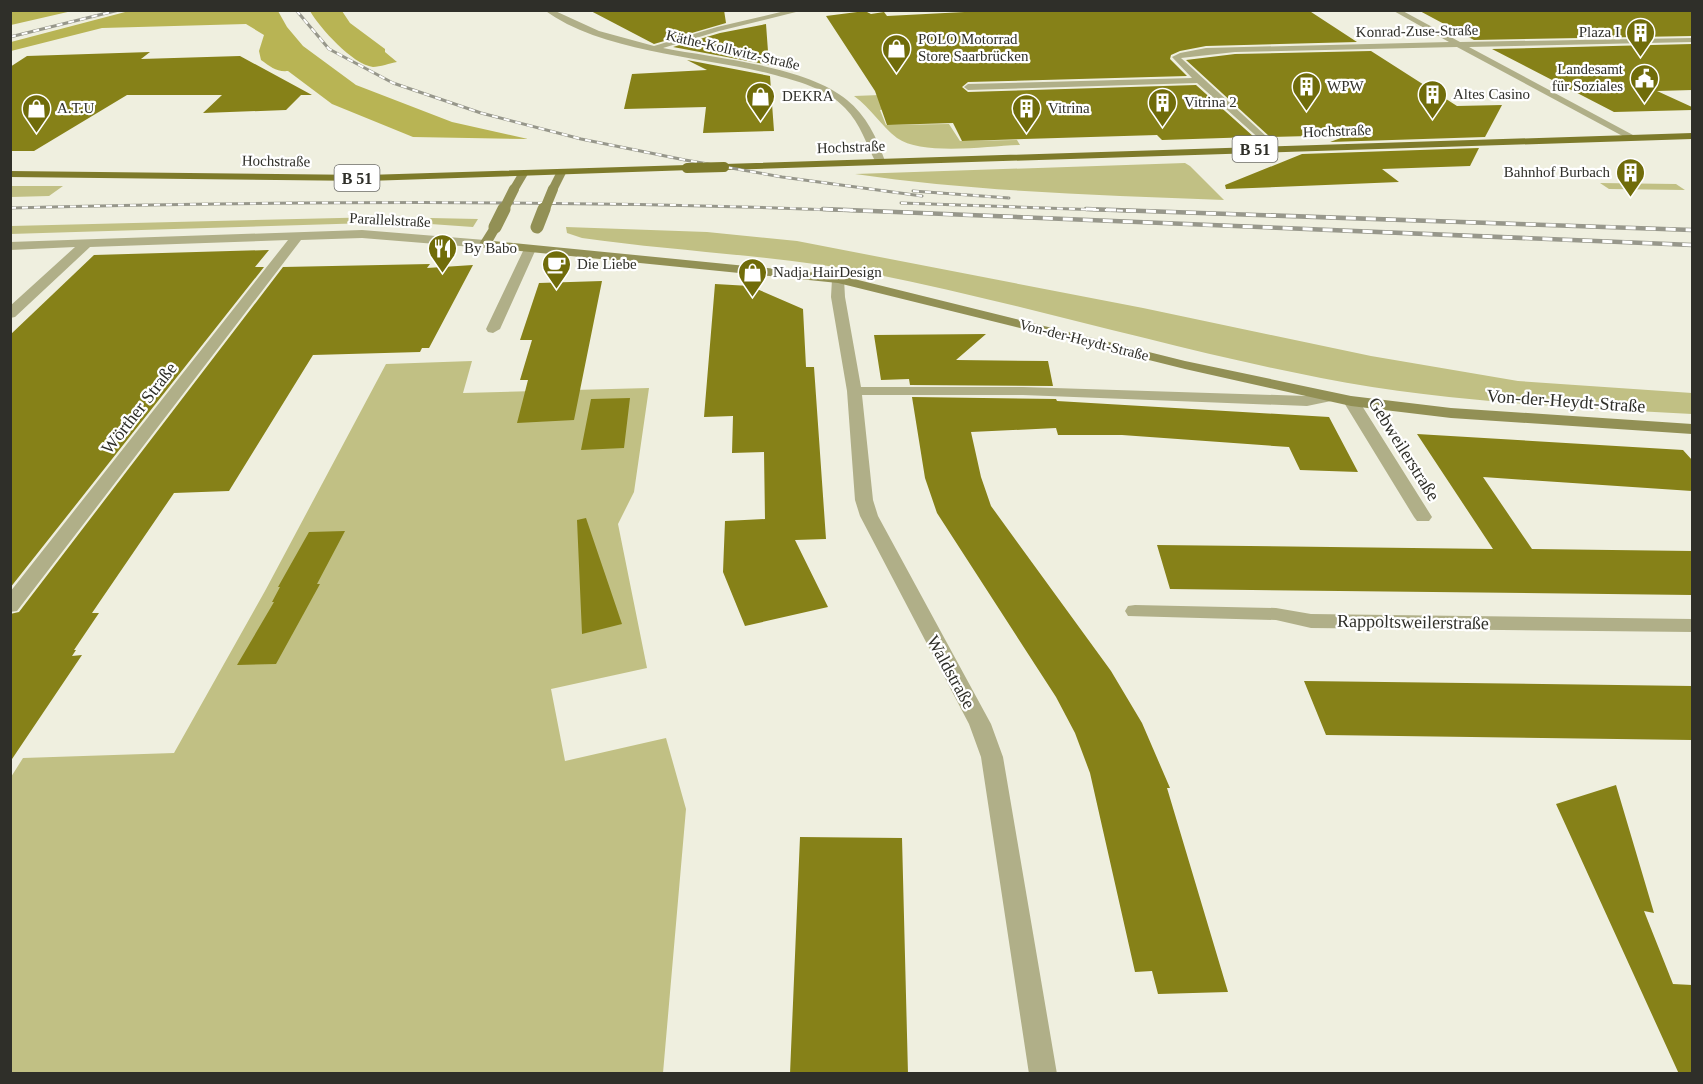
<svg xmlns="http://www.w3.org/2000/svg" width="1703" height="1084" font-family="Georgia,serif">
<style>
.green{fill:#c1c084}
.forest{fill:#b8b454}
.building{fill:#868118}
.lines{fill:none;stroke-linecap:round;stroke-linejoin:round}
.street{fill:#b0af88;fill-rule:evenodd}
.secondary{fill:#929055;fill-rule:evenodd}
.primary{fill:#7d7a2a;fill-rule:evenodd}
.rail-far1-casing{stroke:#97978b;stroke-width:3}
.rail-casing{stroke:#97978b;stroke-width:4.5}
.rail-far1{stroke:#fff;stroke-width:2;stroke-dasharray:6;stroke-linecap:butt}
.rail{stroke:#fff;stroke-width:3;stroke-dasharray:10;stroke-linecap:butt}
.secondary-bridge-far1{stroke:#929055;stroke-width:10}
.secondary-bridge{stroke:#929055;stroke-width:13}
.primary-bridge{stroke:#7d7a2a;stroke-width:10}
.labels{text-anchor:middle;stroke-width:4.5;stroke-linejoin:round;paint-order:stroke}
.far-street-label{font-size:15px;fill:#2f2f29;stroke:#fff}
.far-poi-label{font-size:15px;fill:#2f2f29;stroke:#fff;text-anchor:start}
.shield{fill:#fff;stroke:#6d6d69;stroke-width:1.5}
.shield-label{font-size:16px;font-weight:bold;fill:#2f2f29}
.street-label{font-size:18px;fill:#2f2f29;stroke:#fff}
</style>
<rect width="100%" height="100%" fill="#efefdf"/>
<path class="green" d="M906 94 889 109 880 110 886 125 949 124 960 141 1017 140 1020 145C989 146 922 156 897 138 881 126 871 108 854 96Z
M1185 163 1190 166 1224 200C1101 195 977 192 855 174Z
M1600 183 1676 184 1685 190 1609 189Z
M10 186H63L49 196 11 197Z
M382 217 478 219 473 227 402 222 10 234 11 226Z
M566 227 707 232 797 241 1143 308 1371 356 1518 381 1692 393V414C1568 407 1444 402 1321 378 1171 349 1024 304 874 274 778 255 680 252 582 238L567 233Z
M472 361 463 393 649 388 634 492 618 524 647 668 551 689 565 761 666 738 686 809 663 1073 11 1074V777L23 758 174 753 265 591 386 364Z"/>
<path class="forest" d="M11 10H72V11L11 25Z
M129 11H278L287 27 303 46 356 85 452 122 528 139 413 137 332 104 288 71C276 72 271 67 261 60L259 51 264 35 246 24 102 28 11 51V42Z
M310 11H342L350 23 385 49V52L397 62C390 63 380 67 373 67 352 64 320 28 310 11Z"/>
<path class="building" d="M589 10H724L726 23 654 44Z
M1003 10H1308L1357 42 1206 46 1180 51 1171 55 1170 59 1187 76 968 82 962 87 968 92 1196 85 1254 137 1162 140 1157 135 962 141 953 123 887 125 875 91 826 16 865 11 871 14 884 12 887 16Z
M1418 10H1692V36L1474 40Z
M766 24 769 65 673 47 720 33Z
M1692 44V90L1657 91 1692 107V110L1614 112 1492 49Z
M1371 51 1457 106 1502 105 1485 137 1330 142 1349 135 1270 137 1186 60 1235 54Z
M150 52 141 59 240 56 312 95H301L286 110 203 113 222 95H127L34 151H10V67L27 56Z
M687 60 770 76 774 131 703 133 706 107 624 109 632 74 707 70Z
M1479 148 1470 166 1382 169 1399 182 1226 189 1225 185 1302 154Z
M269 250 255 267H264L10 588V335L94 255Z
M430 264 427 268 473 265 429 348H422L420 352 313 355 229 491 174 493 92 613H99L74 650H76L72 656 82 655 10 762V614L19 612 283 267Z
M602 281 574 420 517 423 528 380H520L532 340H520L539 283Z
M715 284 750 286 803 309 806 367H814L826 539 795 540 828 607 745 626 723 572 725 521 765 519 764 452 732 453 733 416 704 417Z
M986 334 956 360 1048 361 1053 386 910 385 909 379 881 380 874 335Z
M912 397 1056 399 1057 401 1329 417 1358 472 1300 470 1289 447 1122 435H1058L1056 428 971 432 981 477 991 506 1111 671 1142 723 1170 788H1167L1228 992 1158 994 1152 971 1135 972 1090 773 1075 733 1056 697 937 513 925 478Z
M630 398 624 448 581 450 591 399Z
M1417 434 1683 450 1692 460V491L1483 477 1532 549 1692 551V595L1170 589 1157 545 1493 549Z
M586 518 622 624 582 634 577 520Z
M345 531 317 584H320L276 664 237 665 274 602H272L280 587H278L309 532Z
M1304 681 1692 686V740L1326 735Z
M1616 785 1654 913 1644 911 1673 984 1692 985V1074H1679L1556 804Z
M800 837 902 838 908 1074H790Z"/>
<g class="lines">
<path class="street" d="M544 10H553L599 31 654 46 717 27 789 10H804L719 31 663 48C714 58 807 66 847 100 866 115 877 138 885 161L876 163C866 144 861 124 845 108 826 88 797 81 771 74 701 56 603 53 544 10Z
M1392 10H1401L1460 42 1692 38V42L1469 47 1633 135V139L1630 140 1457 47 1235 52 1181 58 1277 146 1278 148 1273 151 1197 83 968 90 964 87 968 84 1192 78 1172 57 1180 53 1206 48 1449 42Z
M362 230 485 240 491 244 485 248 362 238 301 240 17 611 10 612V592L288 240 90 247 15 317 10 318V306L75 247 10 250V242Z
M530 245 536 249 500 329 493 333 488 332 486 329 524 249Z
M838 275 844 279 845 297 861 387H1023L1307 396 1331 392 1339 397 1336 400 1307 406 1023 395H862L873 500 878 516 991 724 1003 757 1057 1074H1029L981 757 969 724 860 516 855 500 847 391 831 297 832 279Z
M1351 396 1359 401 1432 517 1429 521H1417L1414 517 1343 401Z
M1135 605 1276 608 1311 614 1692 619V632L1311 628 1276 620 1128 616 1125 611 1128 606Z"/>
<path class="secondary" d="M561 170 566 173 558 189 553 192 549 191 548 189 557 171Z
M523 171 528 174 518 191 514 192 510 191 509 189 519 172Z
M495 224 501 227 493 241 838 275 1185 361 1351 396 1451 408 1692 424V434L1451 418 1351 406 1185 369 838 283 481 247 479 244 491 225Z"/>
<path class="primary" d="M1692 133V139L724 170 719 167 724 164Z
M687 165 691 166V170L367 181 10 177V171L367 175Z"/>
<defs>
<path id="rail-far1" d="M296 10 329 49 393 83 481 113 581 139 685 160 782 177 922 196
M10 37 119 10
M913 191 1009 198
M901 203 1130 211
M10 208C293 201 576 199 860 211"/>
<path id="rail" d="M823 209 1692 245
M1086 209 1692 230"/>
</defs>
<use href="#rail-far1" class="rail-far1-casing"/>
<use href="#rail" class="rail-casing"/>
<use href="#rail-far1" class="rail-far1"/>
<use href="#rail" class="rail"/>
<path class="secondary-bridge-far1" d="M503 211 514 189
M544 211 553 189"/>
<path class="secondary-bridge" d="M495 227 504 209
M537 227 544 209"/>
<path class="primary-bridge" d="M687 168 724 167"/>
</g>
<defs>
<symbol id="building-pin" viewBox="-11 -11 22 30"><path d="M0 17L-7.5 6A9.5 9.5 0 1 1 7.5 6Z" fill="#706c0a" stroke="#fff"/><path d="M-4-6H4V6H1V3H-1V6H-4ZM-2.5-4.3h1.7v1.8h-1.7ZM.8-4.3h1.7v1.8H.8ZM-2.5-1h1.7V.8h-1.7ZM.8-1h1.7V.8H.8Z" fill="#fff"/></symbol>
<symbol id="shop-pin" viewBox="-11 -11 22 30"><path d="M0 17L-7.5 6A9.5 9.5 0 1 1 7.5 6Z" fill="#706c0a" stroke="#fff"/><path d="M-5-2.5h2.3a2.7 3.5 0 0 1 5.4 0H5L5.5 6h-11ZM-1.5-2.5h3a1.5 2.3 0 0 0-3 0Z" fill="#fff"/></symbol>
<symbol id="civic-pin" viewBox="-11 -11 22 30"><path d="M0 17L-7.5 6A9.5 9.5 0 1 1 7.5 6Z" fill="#706c0a" stroke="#fff"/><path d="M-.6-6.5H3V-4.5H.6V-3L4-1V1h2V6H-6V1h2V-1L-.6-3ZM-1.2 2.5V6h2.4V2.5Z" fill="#fff"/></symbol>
<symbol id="restaurant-pin" viewBox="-11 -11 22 30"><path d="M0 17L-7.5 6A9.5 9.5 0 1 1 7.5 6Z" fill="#706c0a" stroke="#fff"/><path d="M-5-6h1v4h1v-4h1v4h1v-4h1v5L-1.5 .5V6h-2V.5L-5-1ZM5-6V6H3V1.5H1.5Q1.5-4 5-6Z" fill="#fff"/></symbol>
<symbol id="cafe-pin" viewBox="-11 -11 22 30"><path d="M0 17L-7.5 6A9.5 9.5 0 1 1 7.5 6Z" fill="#706c0a" stroke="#fff"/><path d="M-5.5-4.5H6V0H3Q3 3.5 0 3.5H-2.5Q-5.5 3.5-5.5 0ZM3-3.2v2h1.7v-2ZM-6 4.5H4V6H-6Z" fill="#fff"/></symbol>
</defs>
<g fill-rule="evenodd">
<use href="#building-pin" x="1624" y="16" width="33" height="45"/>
<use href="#shop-pin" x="880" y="32" width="33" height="45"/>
<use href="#civic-pin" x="1628" y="62" width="33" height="45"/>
<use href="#building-pin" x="1290" y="70" width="33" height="45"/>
<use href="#building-pin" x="1416" y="78" width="33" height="45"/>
<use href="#shop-pin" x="744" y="80" width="33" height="45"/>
<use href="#building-pin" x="1146" y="86" width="33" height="45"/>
<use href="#shop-pin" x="20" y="92" width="33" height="45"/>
<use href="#building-pin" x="1010" y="92" width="33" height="45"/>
<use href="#building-pin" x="1614" y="156" width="33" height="45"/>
<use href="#restaurant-pin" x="426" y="232" width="33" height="45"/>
<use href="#cafe-pin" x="540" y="248" width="33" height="45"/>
<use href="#shop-pin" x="736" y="256" width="33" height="45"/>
</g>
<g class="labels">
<g class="far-street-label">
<text transform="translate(1417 31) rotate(-1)" y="5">Konrad-Zuse-Straße</text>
<text transform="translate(733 50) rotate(13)" y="5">Käthe-Kollwitz-Straße</text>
<text transform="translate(1337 131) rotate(-2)" y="5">Hochstraße</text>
<text transform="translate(851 147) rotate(-2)" y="5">Hochstraße</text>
<text transform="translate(276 161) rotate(1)" y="5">Hochstraße</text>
<text transform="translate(390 220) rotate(3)" y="5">Parallelstraße</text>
<text transform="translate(1084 340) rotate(14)" y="5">Von-der-Heydt-Straße</text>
</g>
<g class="far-poi-label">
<text x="1620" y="37" text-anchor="end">Plaza I</text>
<text x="918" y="44">POLO Motorrad<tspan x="918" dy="17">Store Saarbrücken</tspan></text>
<text x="1623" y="74" text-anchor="end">Landesamt<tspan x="1623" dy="17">für Soziales</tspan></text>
<text x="1327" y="91">WPW</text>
<text x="1453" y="99">Altes Casino</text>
<text x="782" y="101">DEKRA</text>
<text x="1184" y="107">Vitrina 2</text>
<text x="57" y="113">A.T.U</text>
<text x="1048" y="113">Vitrina</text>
<text x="1610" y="177" text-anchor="end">Bahnhof Burbach</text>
<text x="464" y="253">By Babo</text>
<text x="577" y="269">Die Liebe</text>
<text x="773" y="277">Nadja HairDesign</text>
</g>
<g class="shield">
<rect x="1232.5" y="136" width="45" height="26" rx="4.5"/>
<rect x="334.5" y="165" width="45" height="26" rx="4.5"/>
</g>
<g class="shield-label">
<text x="1255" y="155">B 51</text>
<text x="357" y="184">B 51</text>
</g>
<g class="street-label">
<text transform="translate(1566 401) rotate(4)" y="6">Von-der-Heydt-Straße</text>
<text transform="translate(139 408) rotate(-52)" y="6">Wörther Straße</text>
<text transform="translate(1404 449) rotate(58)" y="6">Gebweilerstraße</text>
<text transform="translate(1413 622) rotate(1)" y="6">Rappoltsweilerstraße</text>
<text transform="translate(951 672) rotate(61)" y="6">Waldstraße</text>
</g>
</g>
<rect width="1703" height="1084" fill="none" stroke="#2f2f29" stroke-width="24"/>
</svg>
